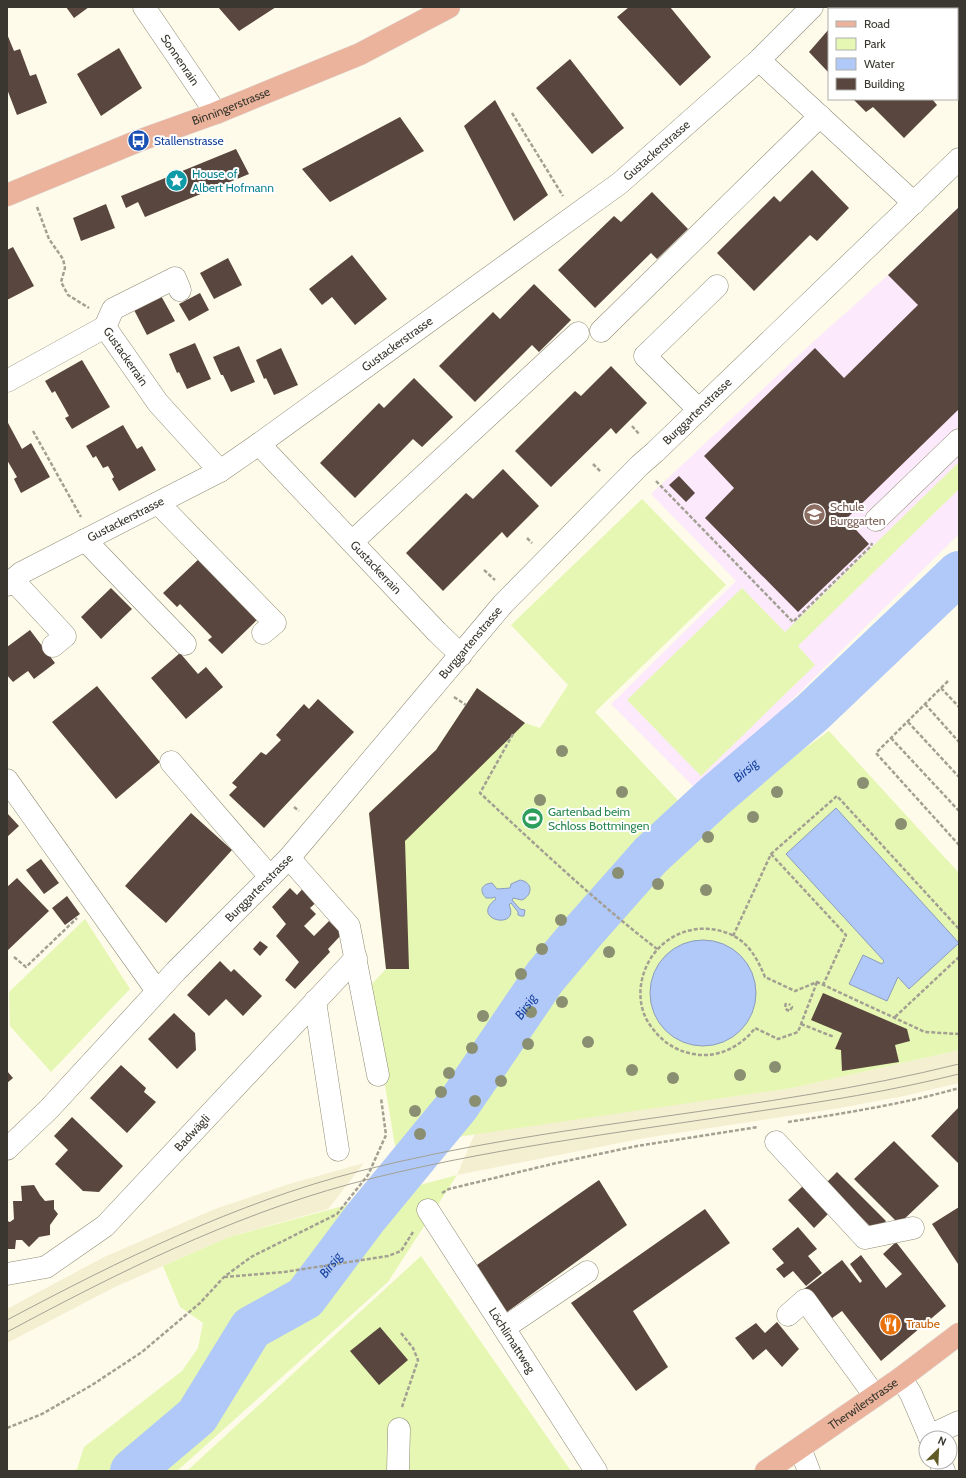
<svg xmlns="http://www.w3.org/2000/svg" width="966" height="1478" font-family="Cabin,sans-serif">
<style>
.built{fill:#f4efd1}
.education{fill:#fceafc}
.green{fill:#e5f7b2}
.water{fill:#b0c9f9;stroke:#8c9dbc}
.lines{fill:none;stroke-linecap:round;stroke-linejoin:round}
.river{stroke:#b0c9f9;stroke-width:44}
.building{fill:#59463e}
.minor-casing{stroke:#8d8a75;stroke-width:23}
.major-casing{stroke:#dfdfde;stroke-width:23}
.path{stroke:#a3a093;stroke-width:2.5;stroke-dasharray:4 2;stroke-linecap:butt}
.minor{stroke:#fff;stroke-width:22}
.major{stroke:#ebb39b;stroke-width:22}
.tram{stroke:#a5a295;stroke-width:1}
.tree{fill:#8b8f71}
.labels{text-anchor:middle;stroke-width:4;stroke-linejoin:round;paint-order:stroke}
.street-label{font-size:12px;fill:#39372f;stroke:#fff}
.transit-label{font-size:12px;fill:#164399;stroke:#fff;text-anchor:start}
.culture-label{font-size:12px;fill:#0d838f;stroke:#fff;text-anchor:start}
.education-label{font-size:12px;fill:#785e54;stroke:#fff;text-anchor:start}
.leisure-label{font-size:12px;fill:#27864d;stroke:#fff;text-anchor:start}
.food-label{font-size:12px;fill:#c56008;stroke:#fff;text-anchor:start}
.water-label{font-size:13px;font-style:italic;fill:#1b449d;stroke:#fff}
</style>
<rect width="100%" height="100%" fill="#fefbea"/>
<path class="built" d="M959 1050V1083L904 1096 834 1109 645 1138 457 1175 475 1133 792 1088Z
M364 1163 328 1209 229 1237 115 1287 7 1343V1309L104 1257 215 1209 286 1185Z"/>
<path class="education" d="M959 207V534L699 792 611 704 736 581 651 494 813 342 888 275Z"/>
<path class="green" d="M959 462V489L798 646 815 665 701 776 627 700 742 588 785 632Z
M642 499 726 585 595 712 700 824 829 731 959 873V1050L792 1088 395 1146 369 987 386 969 369 813 436 750 477 688 525 723 540 728 568 685 511 625Z
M85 919 130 989 51 1072 10 1026 9 992Z
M457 1175 388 1282 177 1471H72L77 1469 84 1447 182 1371 198 1348 203 1323 180 1307 163 1266 229 1237Z
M421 1256 571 1471H187Z"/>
<path class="water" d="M836 808 959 943 909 989 898 977 887 1001 849 984 863 955 882 964 884 961 786 854Z
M520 880C533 882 533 895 522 900L513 898 512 900 520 909 525 910 524 916H521L518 915V912L511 903 509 905C521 931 468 920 496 899L495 897 492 898H486C479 891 481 884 492 883L497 889 510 888 511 884Z
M650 993a53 53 0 1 1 106 0a53 53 0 1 1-106 0Z"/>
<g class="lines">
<path class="river" id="s1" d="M132 1471 197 1416 251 1328 305 1298 365 1218 458 1105 545 977 582 933 651 855 716 795 813 712 959 573"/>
</g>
<path class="building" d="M66 7H89L74 18Z
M218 7H276L239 31Z
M629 7H670L711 57 680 86 617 17Z
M906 7H924L922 9H909Z
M829 29V73L809 52Z
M7 34 14 51 20 49 30 76 36 74 47 103 17 115 7 89Z
M119 48 142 88 101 116 77 74Z
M570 59 624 128 592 154 536 88Z
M853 99H932L937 105 904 138 873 107 866 112Z
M495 100 548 195 514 221 464 126Z
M400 117 424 151 330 202 302 169Z
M236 149 249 174 145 217 138 202 126 208 121 196Z
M812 170 849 208 817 241 810 235 754 291 717 253 774 196 780 202Z
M652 192 688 229 657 259 651 253 595 308 558 270 614 216 621 222Z
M106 204 115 228 81 241 73 218Z
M959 207V409L846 519 869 544 798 612 705 518 734 488 704 456 815 348 844 378 918 305 888 275Z
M13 247 34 286 7 300V250Z
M352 255 387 299 355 325 332 297 322 305 309 289Z
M228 258 242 285 214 299 200 273Z
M534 284 571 320 539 352 532 345 475 402 439 366 493 312 500 319Z
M200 293 209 310 189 321 179 304Z
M160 294 175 321 147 335 133 308Z
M195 343 211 379 187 389 179 372 177 373 169 354Z
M239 346 255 382 231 392 223 375H221L213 357Z
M281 348 298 385 274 395 266 378 264 379 256 360Z
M82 360 110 407 72 429 65 418 69 416 55 391 52 393 45 381Z
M611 366 647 403 616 434 611 428 551 487 515 451 575 391 581 396Z
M414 378 453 417 422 447 413 439 355 498 320 463 379 403 384 408Z
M7 421 22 449 31 443 50 477 21 493 14 479 17 477 7 460Z
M123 425 137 449 142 446 156 470 119 491 112 479 114 477 108 466 103 468 96 456 93 458 86 446Z
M503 469 539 506 507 538 502 532 443 591 406 553 466 493 473 499Z
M679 476 695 493 686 502 669 485Z
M201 557 260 617 222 654 208 640 212 637 180 604 177 607 163 593Z
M111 588 132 609 101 639 81 617Z
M30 630 55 663 34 679 28 671 13 682 7 675V647Z
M180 653 198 674 206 667 223 687 186 719 151 678Z
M97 686 160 762 116 799 52 722Z
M477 688 525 723 405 841 409 969H386L369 813 436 750Z
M318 699 354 732 264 828 229 795 237 787 232 783 261 752 266 755 281 740 276 735 304 704 309 709Z
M7 813 19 826 7 837Z
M191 813 232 850 166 923 125 886Z
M41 859 59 883 44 894 26 870Z
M17 878 49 911 7 951V887Z
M307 884 321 898 310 908 316 914 304 926 314 936 329 921 342 934 328 949 330 952 295 989 285 980 299 962 276 936 286 924 272 907 290 888 297 895Z
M67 896 80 914 65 925 52 908Z
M260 941 268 947 260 956 253 949Z
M220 961 231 972 234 969 262 996 243 1016 226 999 209 1016 187 995Z
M823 993 907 1029 910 1041 895 1045 899 1062 842 1071 841 1050 835 1049 842 1033 811 1020Z
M174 1013 195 1033 196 1050 177 1069 148 1039Z
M121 1065 146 1088 144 1092 156 1102 127 1133 90 1098Z
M7 1071 13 1078 7 1083Z
M959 1107V1164L931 1136Z
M72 1117 123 1166 99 1192 83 1191 55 1164 68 1150 54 1136Z
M894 1141 939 1186 899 1224 854 1179Z
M837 1172 886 1221 876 1232 826 1183Z
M599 1180 627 1225 507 1312 477 1265Z
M34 1185 40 1195 45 1201 54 1200V1209L58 1214 50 1225V1235L39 1237 29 1247 22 1240H16L15 1249H7V1221L10 1222 14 1219 13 1201H22L21 1186Z
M803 1186 829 1213 814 1228 788 1200Z
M959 1207V1263L958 1264 932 1224Z
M705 1209 730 1243 633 1311 668 1367 636 1391 571 1303Z
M798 1227 817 1249 808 1256 822 1273 806 1286 793 1271 784 1278 776 1269 784 1263 772 1249Z
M896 1242 946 1306 881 1361 842 1311 828 1321 804 1289 842 1260 860 1283 862 1281 850 1264 861 1255 886 1288 902 1274 883 1254Z
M777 1322 799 1349 782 1367 766 1349 753 1360 735 1338 756 1323 765 1333Z
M380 1327 408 1360 379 1385 350 1351Z"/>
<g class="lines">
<defs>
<g id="minor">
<path id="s2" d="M144 7 216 113"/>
<path d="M759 60 914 203"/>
<path d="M105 327 113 309 175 278 180 290"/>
<path d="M601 331 820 116"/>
<path id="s3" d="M7 381 105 327 158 403 220 471"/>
<path d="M699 410 645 356 717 286"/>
<path id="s4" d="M259 444 437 632 461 655"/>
<path d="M158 503 275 623 263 633"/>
<path d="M876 520 959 440"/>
<path d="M85 540 185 644"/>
<path d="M352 542 578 333"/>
<path d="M13 580 65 636 53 646"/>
<path id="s5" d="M7 585 21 573 220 471 259 444 620 183 759 60 812 7"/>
<path d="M171 762 270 877"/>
<path d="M7 780 157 991"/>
<path d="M289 858 349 926 378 1075"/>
<path d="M315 1001 338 1150"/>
<path d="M776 1142 865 1238 913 1228"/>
<path id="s6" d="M7 1149 49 1109 176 971 289 858 503 604 640 465 655 452 959 159"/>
<path id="s7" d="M428 1210 596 1471"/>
<path id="s8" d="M7 1274 46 1267 105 1226 356 958"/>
<path d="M788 1315 805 1300 875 1396"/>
<path d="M504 1328 587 1272"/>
<path d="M901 1378 911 1394 930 1438"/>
<path d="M929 1436 959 1422"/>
<path d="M800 1448 809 1471"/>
<path d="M940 1462 944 1471"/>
<path d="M398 1471 399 1429"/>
</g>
<g id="major">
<path id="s9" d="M7 195 138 141 216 113 360 54 449 7"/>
<path id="s10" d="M766 1471 901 1378 959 1334"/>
</g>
</defs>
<use href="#minor" class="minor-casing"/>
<use href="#major" class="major-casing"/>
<path class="path" d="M512 113 563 196
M37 207 49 239 63 259 65 268 61 282 68 295 89 308
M632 426 639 434
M33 431 81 517
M593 464 601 472
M656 481 793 622 871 546 872 543
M527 538 532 543
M484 570 495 580
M948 681 876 753 959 845
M941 688 959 707
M454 697 466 705
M925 704 959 742
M908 722 959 777
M513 734 480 793C538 847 595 901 657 949
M891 738 959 811
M294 807 299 811
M771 854 846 935 823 985
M733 936 771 854 837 796 959 929
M14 957 26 967 77 918
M817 982 798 1032 778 1039 755 1028C742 1046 717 1059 694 1054 675 1051 661 1041 650 1025 642 1014 639 999 641 985 647 942 691 916 732 935 749 943 758 960 765 977L795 991 817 982 925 1032 959 1034
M786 1003 785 1007 787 1010 790 1011 792 1007 789 1004
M895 1017 959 957
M801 1024 834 1037
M788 1122C845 1113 904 1104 959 1088
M442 1193 449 1189 552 1164 637 1146 758 1127
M224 1277 284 1272 388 1256 401 1251 413 1232
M401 1333 413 1348 418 1360 402 1407
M7 1428 42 1414 92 1385 142 1352 200 1303 224 1277 251 1257 337 1214 368 1175 386 1135 381 1098"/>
<use href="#minor" class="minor"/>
<use href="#major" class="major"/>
<path class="tram" d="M7 1320C120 1260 235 1203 360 1171 557 1121 762 1113 959 1064
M7 1332C117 1273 229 1217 350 1184 482 1149 619 1133 753 1112 822 1102 891 1091 959 1074"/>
</g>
<g class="tree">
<circle cx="562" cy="751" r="6"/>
<circle cx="863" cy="783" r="6"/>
<circle cx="622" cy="792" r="6"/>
<circle cx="777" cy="792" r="6"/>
<circle cx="540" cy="800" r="6"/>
<circle cx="753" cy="817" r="6"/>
<circle cx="901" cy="824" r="6"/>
<circle cx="708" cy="837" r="6"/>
<circle cx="618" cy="873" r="6"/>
<circle cx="658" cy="884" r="6"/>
<circle cx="706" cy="890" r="6"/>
<circle cx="561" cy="920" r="6"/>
<circle cx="542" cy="949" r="6"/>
<circle cx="609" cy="952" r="6"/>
<circle cx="521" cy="974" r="6"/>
<circle cx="562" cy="1002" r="6"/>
<circle cx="531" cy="1012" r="6"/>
<circle cx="483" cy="1016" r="6"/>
<circle cx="588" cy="1042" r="6"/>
<circle cx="528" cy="1044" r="6"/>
<circle cx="472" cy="1048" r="6"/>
<circle cx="775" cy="1067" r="6"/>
<circle cx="632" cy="1070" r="6"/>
<circle cx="449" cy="1073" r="6"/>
<circle cx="740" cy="1075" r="6"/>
<circle cx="673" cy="1078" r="6"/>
<circle cx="501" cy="1081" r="6"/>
<circle cx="441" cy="1092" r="6"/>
<circle cx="475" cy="1101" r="6"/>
<circle cx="415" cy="1111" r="6"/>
<circle cx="420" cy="1134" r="6"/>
</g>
<defs>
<symbol id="bus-disc" viewBox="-11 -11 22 22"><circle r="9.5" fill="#1a4fb4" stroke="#fff"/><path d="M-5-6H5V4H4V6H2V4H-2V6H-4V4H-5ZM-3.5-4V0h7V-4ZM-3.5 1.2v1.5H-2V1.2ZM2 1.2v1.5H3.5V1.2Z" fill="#fff"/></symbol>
<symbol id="sight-disc" viewBox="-11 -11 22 22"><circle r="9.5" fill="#0f9aa8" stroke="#fff"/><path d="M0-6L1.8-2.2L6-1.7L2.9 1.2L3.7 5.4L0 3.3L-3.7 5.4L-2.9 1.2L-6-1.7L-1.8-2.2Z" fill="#fff"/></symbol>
<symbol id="school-disc" viewBox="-11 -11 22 22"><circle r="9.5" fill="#8d6e63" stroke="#fff"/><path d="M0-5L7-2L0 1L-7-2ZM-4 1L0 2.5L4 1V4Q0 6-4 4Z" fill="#fff"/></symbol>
<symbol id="stadium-disc" viewBox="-11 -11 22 22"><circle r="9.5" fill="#2e9e5b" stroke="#fff"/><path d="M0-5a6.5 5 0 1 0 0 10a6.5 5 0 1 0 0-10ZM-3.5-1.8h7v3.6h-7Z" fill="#fff"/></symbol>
<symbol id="restaurant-disc" viewBox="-11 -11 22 22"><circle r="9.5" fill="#e8710a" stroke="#fff"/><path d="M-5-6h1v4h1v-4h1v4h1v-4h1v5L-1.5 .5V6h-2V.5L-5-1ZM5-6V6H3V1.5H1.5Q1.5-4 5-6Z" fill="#fff"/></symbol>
</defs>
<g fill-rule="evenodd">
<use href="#bus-disc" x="126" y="128" width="25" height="25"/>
<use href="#sight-disc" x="164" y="168" width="25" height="25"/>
<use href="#school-disc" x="802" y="502" width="25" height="25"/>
<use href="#stadium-disc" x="520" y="806" width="25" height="25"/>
<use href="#restaurant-disc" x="878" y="1312" width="25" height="25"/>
</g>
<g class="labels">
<g class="street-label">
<text dy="4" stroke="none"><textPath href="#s2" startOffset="64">Sonnenrain</textPath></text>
<text dy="4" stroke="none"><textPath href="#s9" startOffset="241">Binningerstrasse</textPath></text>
<text dy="4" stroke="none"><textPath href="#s5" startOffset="784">Gustackerstrasse</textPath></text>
<text dy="4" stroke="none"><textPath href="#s5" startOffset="460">Gustackerstrasse</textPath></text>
<text dy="4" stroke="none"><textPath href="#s3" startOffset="148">Gustackerrain</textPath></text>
<text dy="4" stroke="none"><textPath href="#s6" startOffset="1011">Burggartenstrasse</textPath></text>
<text dy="4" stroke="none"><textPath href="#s5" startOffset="136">Gustackerstrasse</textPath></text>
<text dy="4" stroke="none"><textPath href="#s4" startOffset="170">Gustackerrain</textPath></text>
<text dy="4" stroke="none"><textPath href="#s6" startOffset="687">Burggartenstrasse</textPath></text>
<text dy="4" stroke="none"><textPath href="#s6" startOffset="363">Burggartenstrasse</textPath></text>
<text dy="4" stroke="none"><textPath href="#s8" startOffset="239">Badwägli</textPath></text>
<text dy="4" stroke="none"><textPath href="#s7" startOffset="155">Löchlimattweg</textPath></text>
<text dy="4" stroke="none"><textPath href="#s10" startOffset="118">Therwilerstrasse</textPath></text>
</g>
<g class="transit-label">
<text x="154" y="145">Stallenstrasse</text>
</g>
<g class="culture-label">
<text x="192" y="178">House of<tspan x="192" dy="14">Albert Hofmann</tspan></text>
</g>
<g class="education-label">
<text x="830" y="511">Schule<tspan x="830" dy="14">Burggarten</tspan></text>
</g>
<g class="leisure-label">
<text x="548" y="816">Gartenbad beim<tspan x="548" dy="14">Schloss Bottmingen</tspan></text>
</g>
<g class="food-label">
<text x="906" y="1328">Traube</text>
</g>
<g class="water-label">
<text dy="5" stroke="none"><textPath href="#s1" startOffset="940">Birsig</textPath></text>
<text dy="5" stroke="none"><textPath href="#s1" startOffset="616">Birsig</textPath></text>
<text dy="5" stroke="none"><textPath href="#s1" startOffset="292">Birsig</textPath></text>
</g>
</g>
<rect width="966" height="1478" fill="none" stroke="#39372f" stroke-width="16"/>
<rect x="828" y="8" width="130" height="92" fill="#ffffff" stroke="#b0afac"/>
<rect x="836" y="21" width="20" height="6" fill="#ebb39b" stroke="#b0afac"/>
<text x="864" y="28" font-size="12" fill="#39372f">Road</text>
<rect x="836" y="38" width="20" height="12" fill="#e5f7b2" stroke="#b0afac"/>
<text x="864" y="48" font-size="12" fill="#39372f">Park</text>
<rect x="836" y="58" width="20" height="12" fill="#b0c9f9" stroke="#b0afac"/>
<text x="864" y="68" font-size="12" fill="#39372f">Water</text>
<rect x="836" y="78" width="20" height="12" fill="#59463e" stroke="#b0afac"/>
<text x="864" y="88" font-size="12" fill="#39372f">Building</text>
<g transform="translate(938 1450) rotate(24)"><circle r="19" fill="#ffffff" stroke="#b0afac"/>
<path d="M0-3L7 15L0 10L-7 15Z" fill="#635b27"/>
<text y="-6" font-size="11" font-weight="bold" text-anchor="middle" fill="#39372f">N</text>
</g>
</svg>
